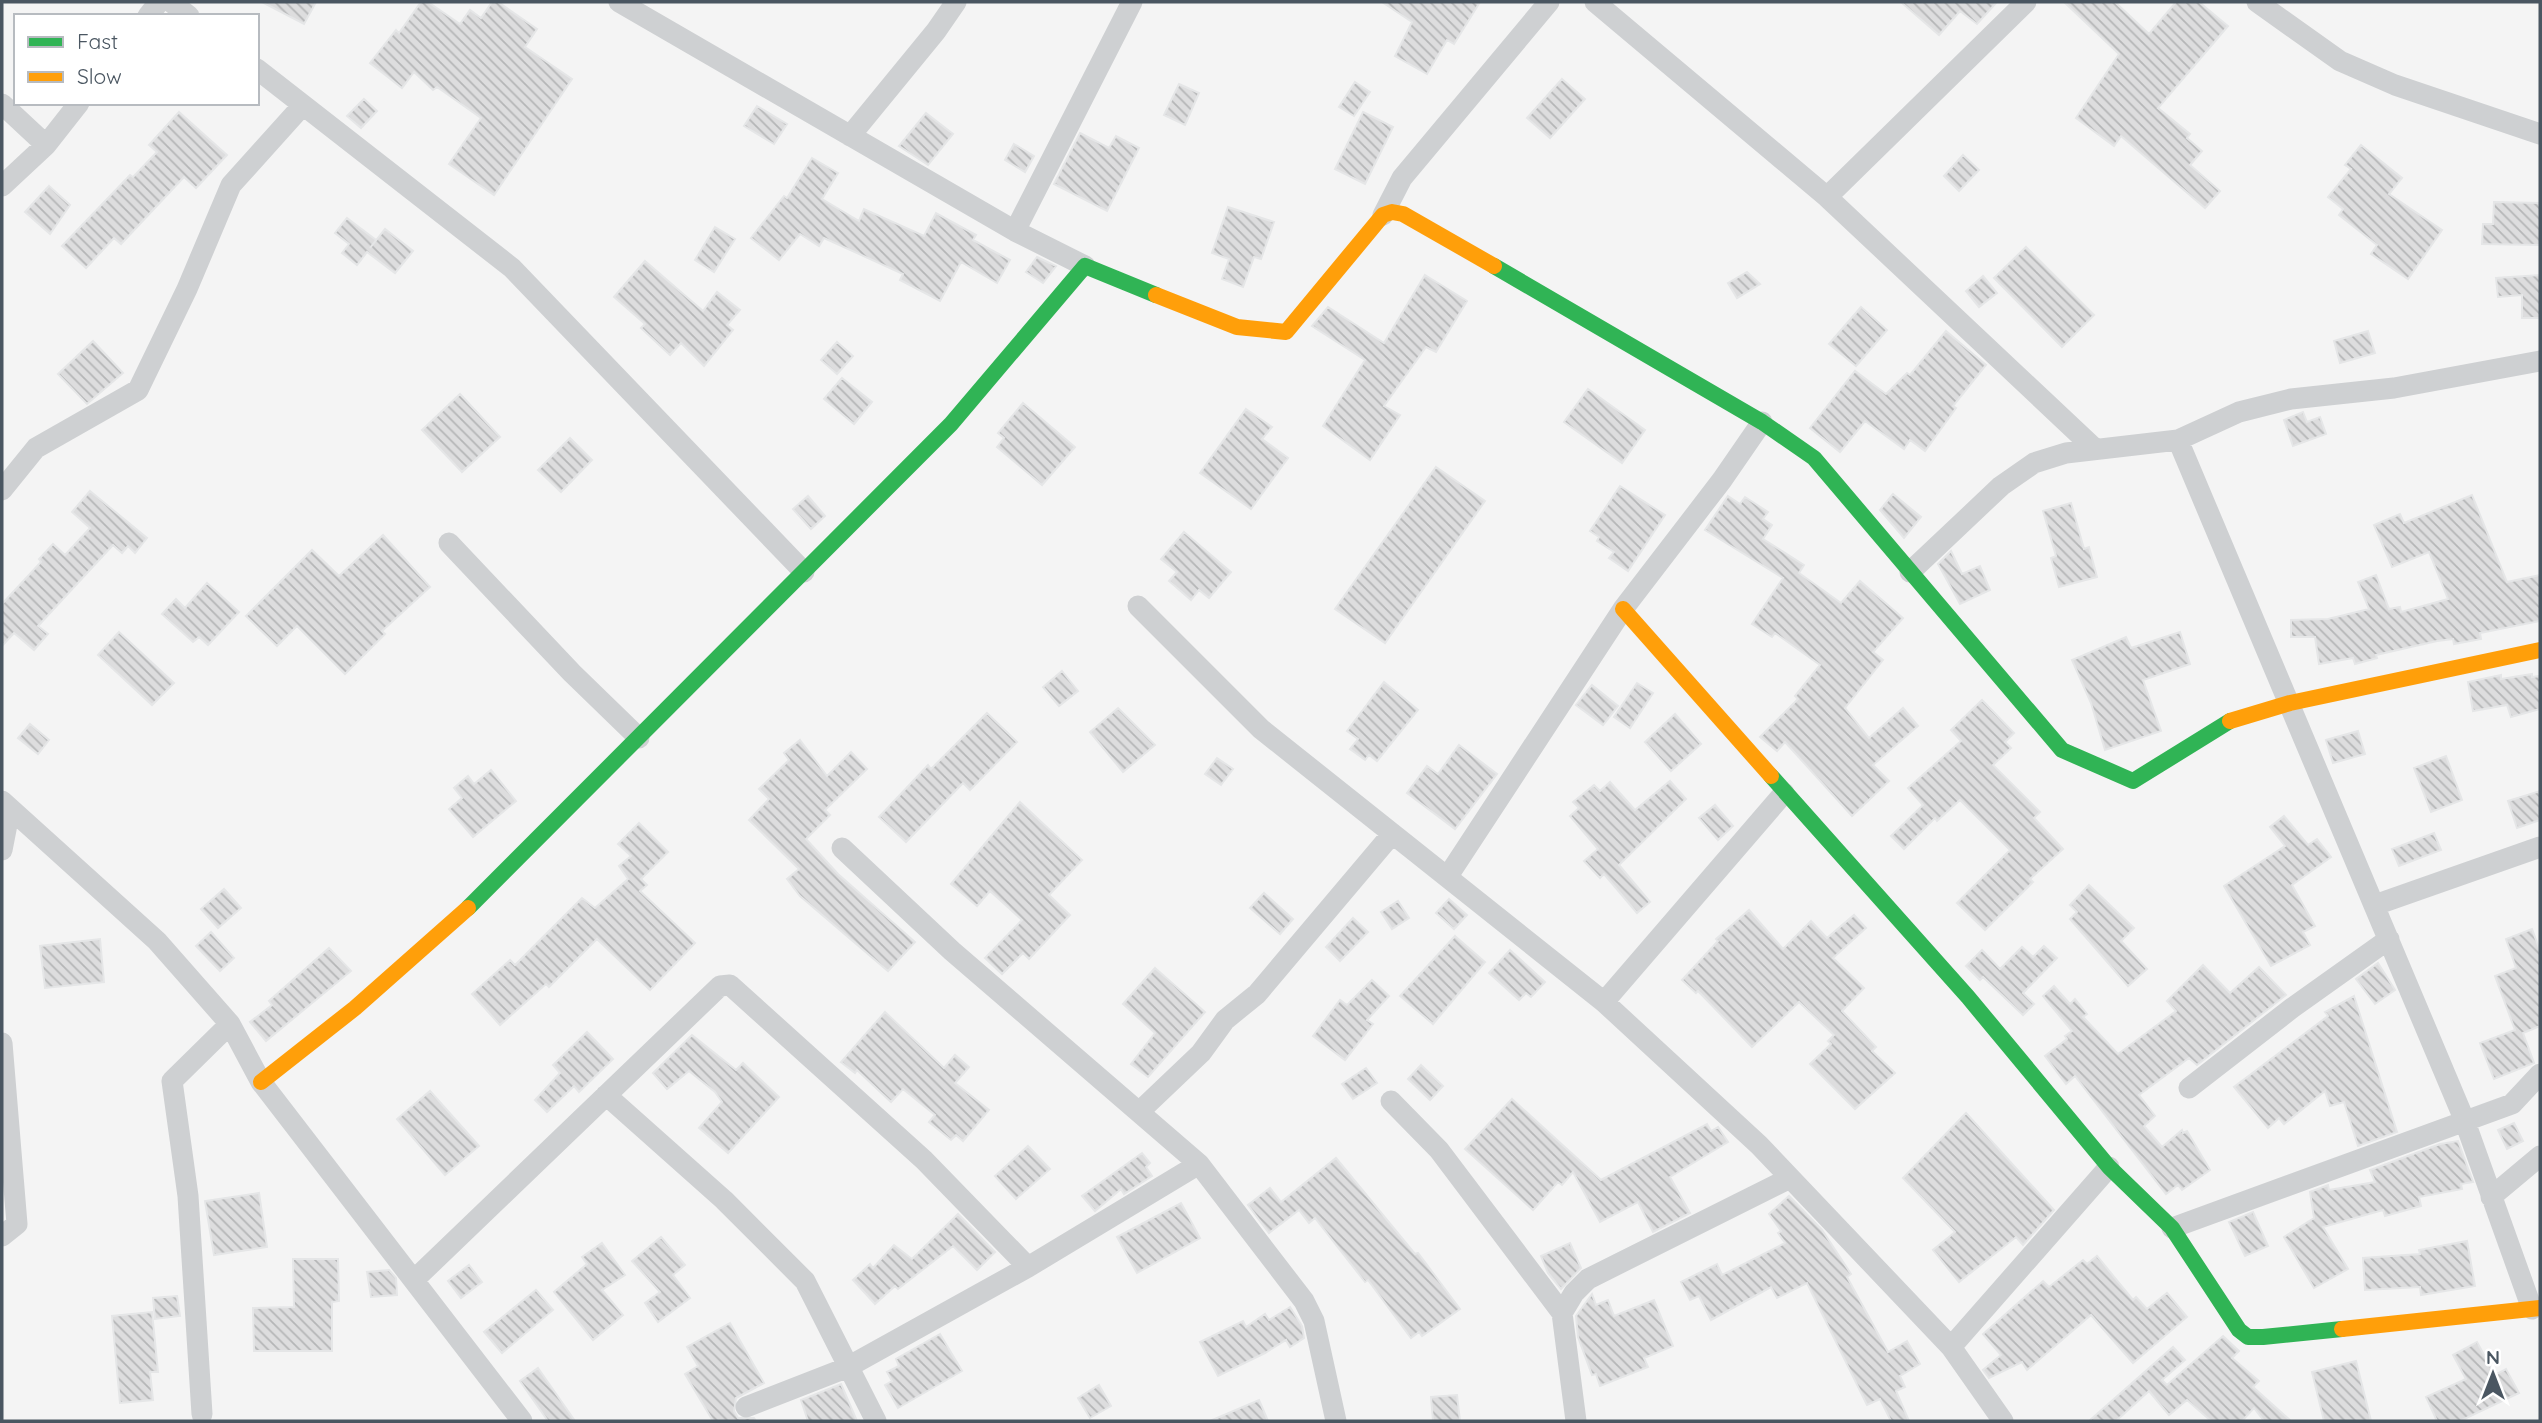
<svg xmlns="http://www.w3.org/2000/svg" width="2542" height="1423" font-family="Quicksand,sans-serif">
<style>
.building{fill:url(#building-back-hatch);stroke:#e5e6e7;stroke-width:2}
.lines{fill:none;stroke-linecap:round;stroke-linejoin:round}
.street{stroke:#ced0d2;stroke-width:21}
.fast{stroke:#30b455;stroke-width:16}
.slow{stroke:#ff9f0a;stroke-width:16}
</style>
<defs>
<pattern id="building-back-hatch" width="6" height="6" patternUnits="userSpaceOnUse" patternTransform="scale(1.75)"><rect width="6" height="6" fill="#ddddde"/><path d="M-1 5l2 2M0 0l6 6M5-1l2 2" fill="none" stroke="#b5b6b7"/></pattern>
</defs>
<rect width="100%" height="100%" fill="#f4f4f4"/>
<path class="building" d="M262 2H316L304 24Z
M421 2H428L460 24 470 10 481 18 492 2H498L537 29 525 47 572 79 494 195 449 164 481 118 437 87 433 90 414 72 402 88 370 63 396 30 399 33Z
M1382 2H1480L1454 44 1447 40 1427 74 1395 56 1412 22Z
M1901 2H1997L1977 24 1960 11 1939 35Z
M2064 2H2115L2149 34 2176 2H2199L2228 26 2158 108 2190 134 2187 138 2202 151 2190 165 2220 191 2205 208 2121 136 2114 146 2076 118 2119 54Z
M1562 79 1585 99 1550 138 1527 118Z
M1355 82 1370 92 1354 116 1339 107Z
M1179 84 1199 93 1185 125 1164 115Z
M364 99 377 111 361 128 347 116Z
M757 106 787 124 774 144 744 126Z
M179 112 227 155 196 188 184 177 121 244 114 238 86 268 62 246 130 175 133 177 157 152 149 145Z
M1363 112 1393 127 1365 184 1335 169Z
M926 113 953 134 928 165 899 146Z
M1080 133 1109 148 1116 136 1139 148 1107 211 1054 184Z
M1014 144 1034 156 1025 172 1005 160Z
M2361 145 2402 178 2389 194 2442 230 2408 279 2371 254 2377 245 2339 215 2343 209 2328 197 2351 169 2345 165Z
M1963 155 1979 170 1959 191 1944 176Z
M812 158 838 173 822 199 859 221 864 209 924 236 936 213 976 235 973 240 1010 260 997 283 961 262 940 301 900 280 903 274 824 238 819 246 800 234 779 260 751 238 784 196 787 198Z
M49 186 70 205 50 234 25 212Z
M2494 202 2540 203V245L2482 244 2483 224H2493Z
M1228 207 1274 222 1261 259 1254 257 1243 287 1222 279 1229 259 1212 253Z
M347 218 376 240 370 248 385 229 413 251 395 273 367 252 357 265 342 253 349 244 335 233Z
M715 227 735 239 714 272 695 260Z
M2026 247 2094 315 2062 347 1994 278Z
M1037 257 1056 266 1043 283 1026 272Z
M645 261 703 311 717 292 740 310 727 325 733 330 704 366 681 343 670 355 641 328 645 324 614 297Z
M1747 272 1760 284 1737 298 1728 283Z
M1425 275 1467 301 1436 352 1426 347 1384 406 1400 415 1370 460 1323 426 1365 360 1312 326 1328 307 1384 343Z
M2540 275V318H2522V295L2498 297 2496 278Z
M1983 276 1997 293 1979 307 1966 291Z
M1861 307 1887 330 1856 366 1829 344Z
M1946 331 1986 365 1953 406 1956 408 1925 451 1910 440 1904 449 1865 421 1840 452 1810 428 1855 371 1886 394 1907 373 1910 375Z
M2368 331 2375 353 2340 363 2334 341Z
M93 341 123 373 87 404 58 374Z
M837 342 853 356 837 374 821 360Z
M842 378 872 402 854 424 824 399Z
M1588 389 1645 430 1622 463 1564 422Z
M460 394 500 437 462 472 422 430Z
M1023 403 1075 447 1042 485 997 447 1004 438 998 433Z
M1246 409 1272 427 1262 439 1288 458 1251 509 1200 473Z
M2303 412 2307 422 2320 417 2326 434 2293 446 2284 420Z
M570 438 592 460 561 492 538 470Z
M1436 467 1485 501 1385 643 1335 609Z
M1620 486 1665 515 1628 571 1609 558 1614 552 1597 541 1599 537 1590 531Z
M90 491 147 538 135 553 128 546 122 553 113 545 38 626 48 634 34 650 14 633 2 646V604L41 562 39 559 53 544 65 555 90 528 72 512Z
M1893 494 1921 517 1904 538 1880 510Z
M2472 495 2507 582 2540 575V621L2480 633 2481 639 2454 644 2453 639 2437 641 2376 655 2377 658 2355 664 2353 658 2319 664 2315 637H2291V620L2328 619 2369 609 2358 582 2376 575 2389 609 2400 607 2401 612 2448 599 2429 552 2392 567 2374 525 2400 514 2404 523Z
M808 496 825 516 811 529 793 509Z
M1728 496 1740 504 1745 497 1768 512 1763 519 1772 525 1763 539 1804 565 1799 573 1841 603 1860 581 1903 618 1873 652 1883 660 1845 708 1869 738 1903 708 1918 726 1873 765 1889 781 1852 816 1785 742 1777 751 1760 737 1798 699 1795 696 1820 665 1775 633 1772 637 1752 624 1783 578 1705 530Z
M2071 503 2084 549 2089 547 2097 577 2059 587 2051 558 2056 556 2043 511Z
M1184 532 1231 572 1209 598 1199 590 1191 600 1169 581 1177 572 1161 559Z
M383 535 430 587 382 631 385 634 345 674 297 626 277 646 246 616 312 550 339 576Z
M1951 551 1962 574 1980 566 1990 590 1960 604 1938 564Z
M207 583 239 612 208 645 199 637 193 642 162 614 176 599 185 608Z
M119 632 174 683 152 705 98 655Z
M2180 632 2190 664 2143 680 2161 731 2105 750 2091 703 2072 660 2126 637 2131 648Z
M1062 671 1078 691 1059 706 1043 687Z
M2532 674V677L2540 676V709L2511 717 2507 705 2473 711 2468 682 2501 675V679Z
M1384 682 1418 710 1377 761 1369 755 1365 760 1350 749 1358 739 1347 731Z
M1637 683 1653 693 1630 728 1614 717Z
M1592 685 1618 706 1603 725 1576 705Z
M1982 700 2014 733 2005 742 2011 748 1993 765 2040 812 2034 818 2063 849 2030 879 2033 882 1985 930 1957 903 2010 850 1960 800 1937 821 1935 818 1904 849 1891 836 1923 805 1908 788 1961 741 1951 730Z
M1118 708 1155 745 1123 772 1090 732Z
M987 713 1017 742 970 790 963 783 906 842 879 817 928 765 931 769Z
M1675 714 1701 744 1671 771 1645 742Z
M30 724 49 740 38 754 18 738Z
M2358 731 2365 754 2333 763 2326 740Z
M800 740 827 776 851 752 867 769 825 810 830 815 806 839 838 874 915 942 888 971 800 896 787 879 799 869 749 820 769 799 759 789 789 760 784 753Z
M1459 745 1497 774 1455 829 1407 793 1427 766 1438 774Z
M2446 756 2462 800 2431 812 2414 768Z
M1217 758 1233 769 1221 785 1205 774Z
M491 770 516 801 473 837 449 809 462 798 454 788 468 776 474 784Z
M1670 781 1686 799 1619 865 1650 902 1637 913 1604 874 1600 878 1584 861 1598 849 1570 816 1579 808 1573 802 1594 785 1600 791 1610 782 1635 810Z
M2540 791V820L2517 828 2508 801Z
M1020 802 1082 860 1049 895 1070 915 1029 959 1023 953 1002 974 985 958 1022 920 990 891 977 906 951 884Z
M1715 805 1733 826 1718 840 1699 818Z
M2284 816 2308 845 2317 839 2331 857 2292 885 2315 926 2303 932 2310 945 2271 966 2224 886 2285 846 2270 827Z
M639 823 668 852 641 879 647 885 640 891 695 943 650 990 597 939 549 987 546 984 500 1025 472 994 510 960 515 965 582 898 595 908 628 879 619 866 631 856 618 844Z
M2434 833 2441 850 2399 866 2392 849Z
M2089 885 2134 928 2121 941 2147 969 2128 986 2070 919 2077 912 2070 905Z
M224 889 241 908 218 928 201 909Z
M1264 893 1293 919 1280 934 1250 908Z
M1449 899 1467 915 1454 929 1436 913Z
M1398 901 1409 918 1392 929 1381 912Z
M1749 910 1783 949 1811 921 1827 938 1854 915 1866 928 1833 958 1864 988 1842 1011 1876 1047 1872 1051 1895 1073 1855 1109 1810 1064 1831 1044 1828 1041 1834 1035 1799 1002 1752 1047 1698 991 1696 993 1682 980 1718 941 1716 939Z
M1353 918 1368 932 1340 961 1326 947Z
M2532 929 2540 951V1026L2523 1033 2534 1063 2494 1079 2480 1043 2515 1030 2495 976 2516 968 2506 939Z
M211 932 234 958 220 971 196 946Z
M1455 936 1485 962 1433 1024 1400 996Z
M100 939 104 982 45 988 40 946Z
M2044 946 2057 958 2023 993 2034 1004 2023 1015 1983 977 1980 980 1966 966 1982 950 2000 969 2022 947 2033 957Z
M329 948 351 971 266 1041 250 1022 272 1005 269 1001Z
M1510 950 1545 982 1531 997 1526 993 1519 1000 1489 973Z
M2378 963 2395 990 2375 1004 2356 979Z
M2203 965 2230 993 2259 967 2286 995 2197 1065 2189 1058 2139 1095 2155 1116 2144 1126 2162 1147 2182 1130 2183 1133 2187 1131 2210 1170 2182 1190 2178 1185 2166 1194 2075 1076 2066 1084 2045 1056 2067 1039 2065 1036 2072 1031 2043 996 2054 986 2070 1004 2075 999 2087 1014 2083 1017 2118 1054 2176 1011 2167 1001Z
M1155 968 1205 1012 1148 1077 1131 1064 1155 1033 1123 1004Z
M1372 980 1389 996 1367 1020 1373 1024 1345 1060 1313 1036 1340 1000 1347 1005Z
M2354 996 2397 1132 2358 1146 2344 1102 2330 1106 2325 1091 2284 1124 2279 1118 2268 1128 2234 1087 2328 1016 2325 1012Z
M885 1012 944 1068 955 1055 969 1067 955 1083 989 1110 963 1141 956 1135 951 1140 929 1122 935 1115 903 1089 891 1102 857 1070 855 1073 841 1062Z
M587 1032 613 1059 579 1092 574 1086 547 1112 535 1100 560 1073 553 1065Z
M692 1035 736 1070 743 1063 779 1097 728 1153 699 1128 722 1102 715 1092 689 1071 667 1089 653 1073Z
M1421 1065 1443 1086 1430 1100 1408 1079Z
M1366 1068 1377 1083 1353 1099 1342 1084Z
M430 1091 479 1146 445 1175 397 1119Z
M1512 1099 1601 1180 1707 1124 1711 1131 1718 1127 1728 1142 1670 1177 1690 1213 1653 1232 1638 1202 1600 1222 1573 1172 1562 1185 1558 1182 1533 1210 1465 1149Z
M1966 1113 2054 1210 2023 1245 2016 1237 1959 1282 1933 1250 1955 1232 1903 1178Z
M2514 1123 2523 1141 2507 1149 2498 1130Z
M2458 1141 2473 1182 2461 1184 2462 1189 2419 1197 2421 1206 2385 1216 2383 1210 2323 1227 2348 1269 2314 1288 2284 1237 2314 1218 2310 1192 2328 1185 2329 1190 2375 1182 2370 1170 2440 1144Z
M1028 1146 1050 1169 1016 1199 995 1176Z
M1142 1153 1150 1163 1146 1167 1152 1176 1124 1194 1121 1189 1095 1211 1082 1196Z
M1336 1158 1415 1254 1418 1253 1460 1309 1422 1336 1419 1332 1411 1338 1368 1280 1365 1282 1315 1218 1309 1223 1299 1210 1269 1233 1248 1205 1270 1188 1281 1202Z
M259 1193 267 1247 214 1255 205 1201Z
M1789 1196 1822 1230 1851 1274 1847 1277 1888 1352 1907 1341 1920 1364 1900 1376 1905 1387 1896 1391 1909 1421H1891L1880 1399 1867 1405 1807 1283 1777 1298 1771 1287 1711 1320 1699 1296 1690 1300 1681 1282 1717 1264 1722 1275 1785 1243 1778 1233 1781 1231 1769 1214Z
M1181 1203 1200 1238 1137 1273 1117 1237Z
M2253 1212 2268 1246 2245 1256 2229 1222Z
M958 1214 995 1252 977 1270 953 1246 898 1289 895 1286 875 1304 853 1280 870 1264 873 1268 894 1245 912 1259Z
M661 1237 685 1265 673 1275 690 1298 658 1322 645 1303 660 1292 632 1261Z
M2467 1241 2475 1286 2421 1295 2420 1287 2365 1290 2363 1258 2420 1254 2419 1250Z
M602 1243 625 1275 602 1290 623 1315 593 1340 554 1292 587 1264 582 1257Z
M1570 1243 1581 1268 1561 1289 1548 1273 1541 1256Z
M2097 1256 2133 1300 2136 1297 2147 1309 2167 1293 2187 1317 2133 1363 2091 1315 2027 1370 2022 1362 1989 1378 1983 1370 2001 1355 1983 1334 2043 1281 2049 1287 2083 1260 2087 1264Z
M293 1259H338L339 1301 332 1302V1351H254L253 1308 294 1307Z
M469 1265 482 1282 461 1298 448 1281Z
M389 1270 396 1278 397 1295 371 1297 367 1272Z
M536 1290 553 1310 502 1353 484 1332Z
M1592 1294 1596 1305 1608 1300 1614 1316 1654 1300 1673 1346 1644 1358 1648 1367 1600 1386 1596 1374 1592 1375 1578 1337 1576 1316Z
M177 1296 180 1316 155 1319 153 1298Z
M1290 1307 1302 1326 1304 1338 1290 1347 1286 1340 1265 1353 1218 1376 1200 1342 1243 1321 1246 1327 1265 1314 1269 1320Z
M152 1312 158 1372H150L153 1400 120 1403 112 1316Z
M730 1323 764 1383 736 1398 734 1411 738 1418H754L756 1421H713L685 1374 698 1366 687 1347Z
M940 1334 962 1371 898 1408 885 1385 892 1381 887 1372 899 1366 896 1359Z
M2223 1336 2239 1351 2232 1358 2259 1381 2253 1387 2291 1421H2264L2254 1408 2242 1421H2211L2187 1400 2169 1415 2149 1391 2116 1421H2089L2173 1347 2185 1360 2162 1380 2167 1385Z
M2477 1342 2495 1375 2506 1369 2519 1393 2460 1421H2437L2426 1397 2466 1379 2453 1355Z
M2356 1361 2371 1421H2324L2312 1372Z
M538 1368 575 1421H548L520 1381Z
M841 1384 857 1421H808L801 1400Z
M1099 1385 1111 1406 1090 1418 1078 1398Z
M1457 1395 1460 1421H1433L1431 1397Z
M1259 1400 1268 1421H1210Z"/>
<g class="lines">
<path class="street" d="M171 2 189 16
M619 2 1015 231 1085 266
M1595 2 1827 197
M2026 2 1827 197 2095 449
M2257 2 2340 61 2395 85 2540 134
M148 16 159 2
M257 69 512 268 804 572
M2 104 46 145
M850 136 936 31 956 2
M2 186 46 145 79 103
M1383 215 1402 178 1549 2
M1015 231 1132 2
M2178 440 2464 1119 2532 1309
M2 490 36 448 138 390 187 289 231 185 303 105
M449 543 572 673 639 738
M1910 572 2001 486 2034 463 2066 453 2178 440 2239 412 2291 399 2394 388 2540 361
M1138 606 1261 729 1604 1002 1759 1145 1951 1347 2003 1421
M2 801 157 941 230 1024 261 1082 522 1421
M842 848 952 951 1199 1164 1304 1301 1314 1321 1336 1421
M2 850 10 809
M1448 876 1623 609 1722 480 1762 422
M2375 905 2540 847
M1604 1002 1784 793
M2 1043 17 1224 2 1236
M2189 1088 2292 1008 2389 939
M606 1095 724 1200 805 1281 876 1421
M1391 1101 1439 1150 1562 1313
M1139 1112 1201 1053 1225 1020 1257 994 1392 834
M2491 1197 2540 1156
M2172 1228 2512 1104 2540 1074
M415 1279 720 986 730 985 924 1160 1028 1267
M1951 1347 2109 1167
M746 1407 846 1368 1028 1267 1199 1164
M202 1414 188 1196 172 1081 230 1024
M1576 1421 1562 1313 1574 1293 1588 1279 1790 1178"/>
<path class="fast" d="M1494 266 1762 422 1814 458 2062 750 2133 781 2230 721
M1771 776 1968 997 2109 1167 2172 1228 2239 1330 2248 1337H2263L2342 1329
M468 908 951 424 1085 266 1156 295"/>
<path class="slow" d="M1156 295 1237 327 1286 332 1383 215 1392 212 1403 214 1494 266
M1623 609 1771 776
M2230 721 2290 703 2540 650
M261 1082 355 1008 468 908
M2342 1329 2540 1308"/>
</g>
<rect width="2542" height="1423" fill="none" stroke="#4a5661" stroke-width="7"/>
<rect x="14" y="14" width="245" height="91" fill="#ffffff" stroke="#b7bbc0" stroke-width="2"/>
<rect x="28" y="37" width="35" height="10" fill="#30b455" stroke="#b7bbc0" stroke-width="2"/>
<text x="77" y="49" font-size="21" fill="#4a5661">Fast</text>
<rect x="28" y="72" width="35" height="10" fill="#ff9f0a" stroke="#b7bbc0" stroke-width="2"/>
<text x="77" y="84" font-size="21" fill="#4a5661">Slow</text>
<g transform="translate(2493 1374)" stroke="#ffffff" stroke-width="5" paint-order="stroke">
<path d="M0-5L12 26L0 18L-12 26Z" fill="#4a5661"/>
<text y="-10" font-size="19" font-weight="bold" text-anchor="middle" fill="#4a5661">N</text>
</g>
</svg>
